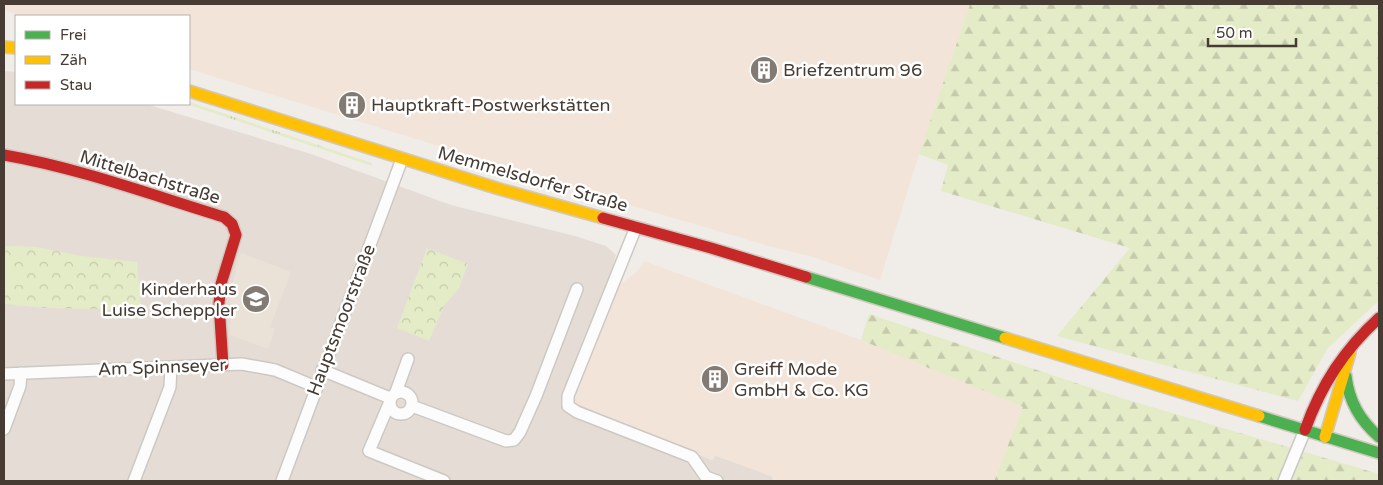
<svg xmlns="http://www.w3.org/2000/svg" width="1383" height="485" font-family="'Varela Round',sans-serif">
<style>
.residential{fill:#e5ddd5}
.commercial{fill:#f3e4da}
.education{fill:#ebe2d7}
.grass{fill:url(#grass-tufts)}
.forest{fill:url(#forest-firs)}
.park{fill:url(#park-crowns)}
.pitch{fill:#e4ebc7}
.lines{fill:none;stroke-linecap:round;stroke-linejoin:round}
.street-casing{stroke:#ccc8c4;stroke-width:14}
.fast-casing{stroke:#d1c9c0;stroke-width:14}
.slow-casing{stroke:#d1c9c0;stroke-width:14}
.jam-casing{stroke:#d1c9c0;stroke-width:14}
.street{stroke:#fdfcfc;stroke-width:11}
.fast{stroke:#4caf50;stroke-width:11}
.slow{stroke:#ffc107;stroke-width:11}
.jam{stroke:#c62828;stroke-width:11}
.labels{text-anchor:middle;stroke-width:5;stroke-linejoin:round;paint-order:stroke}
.poi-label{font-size:18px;fill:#463c34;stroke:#fff;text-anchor:start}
.street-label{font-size:18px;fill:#463c34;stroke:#fff}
</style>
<defs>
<pattern id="grass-tufts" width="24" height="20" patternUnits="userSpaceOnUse" patternTransform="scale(1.25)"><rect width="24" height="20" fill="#e4ebc7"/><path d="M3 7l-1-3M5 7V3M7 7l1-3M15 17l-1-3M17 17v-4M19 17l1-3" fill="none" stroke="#c5caac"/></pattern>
<pattern id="forest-firs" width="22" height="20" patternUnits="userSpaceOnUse" patternTransform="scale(1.25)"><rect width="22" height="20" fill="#e4ebc7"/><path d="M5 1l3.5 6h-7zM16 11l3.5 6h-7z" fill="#c5caac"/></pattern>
<pattern id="park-crowns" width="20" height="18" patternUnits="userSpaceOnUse" patternTransform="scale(1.25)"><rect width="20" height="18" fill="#e4ebc7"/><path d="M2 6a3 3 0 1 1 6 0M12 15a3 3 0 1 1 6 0" fill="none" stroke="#c5caac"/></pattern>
</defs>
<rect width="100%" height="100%" fill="#f0ece8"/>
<path class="residential" d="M4 71 16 72V104H146L311 154 451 205 575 236 606 246 616 255 608 283 565 392 573 402 712 460 714 455 774 477 772 481H4Z"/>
<path class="commercial" d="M4 4H970L919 154 880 280 810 256 776 248 643 209 189 69V16H22L4 10Z
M644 261 861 340 1023 407 994 481H772L773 477 715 455 713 460 573 402 620 285 638 270Z"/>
<path class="education" d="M241 253 291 272 270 327 275 329 268 349 230 335 231 289Z"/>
<path class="grass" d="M189 102 372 163V166L187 104Z"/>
<path class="forest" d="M970 4H1379V302L1373 306 1327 349 1298 401 1057 336 1130 248 941 191 948 165 919 154Z
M869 314 1118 397 1379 474V481H994L1023 407 861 340Z"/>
<path class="park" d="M4 246 37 247 82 256 137 262 141 310 47 308 4 304Z
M427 248 468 264 459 288 444 306 429 341 397 328Z"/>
<path class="pitch" d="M4 267H23V285H4Z"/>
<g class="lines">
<defs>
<path id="street" d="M636 227 568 396V406L577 412 692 457 706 477 717 481
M322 370 390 398
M4 374 242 364 275 370 316 387
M390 403a11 11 0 1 1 22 0a11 11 0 1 1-22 0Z
M396 392 408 359
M389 404 369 451 444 481
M412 406 506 441 514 440 520 432 536 396 577 289
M4 429 20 386 21 373
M134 481 170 387 171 367
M282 481 402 159
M1284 481 1305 430"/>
<path id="fast" d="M806 277 1005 338
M1346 376C1349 402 1360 420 1379 437
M1259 416 1379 453"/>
<path id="slow" d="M4 47 16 48
M189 91 496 188 603 218
M1005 338 1259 416
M1325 437 1350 353"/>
<path id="jam" d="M4 155C79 168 152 195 224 217L232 224 236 235 221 284 219 303 223 365
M603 218 711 248 806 277
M1305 430C1321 385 1344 350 1379 318"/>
</defs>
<use href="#street" class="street-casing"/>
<use href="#fast" class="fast-casing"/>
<use href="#slow" class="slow-casing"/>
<use href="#jam" class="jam-casing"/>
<use href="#street" class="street"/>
<use href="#fast" class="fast"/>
<use href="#slow" class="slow"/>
<use href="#jam" class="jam"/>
</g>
<defs>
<symbol id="building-disc" viewBox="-11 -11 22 22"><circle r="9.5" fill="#827a73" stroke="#fff"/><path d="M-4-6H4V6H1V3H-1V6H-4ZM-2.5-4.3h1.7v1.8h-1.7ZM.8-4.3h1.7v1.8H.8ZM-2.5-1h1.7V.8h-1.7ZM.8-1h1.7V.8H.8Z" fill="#fff"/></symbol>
<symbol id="school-disc" viewBox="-11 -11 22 22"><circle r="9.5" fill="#827a73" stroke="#fff"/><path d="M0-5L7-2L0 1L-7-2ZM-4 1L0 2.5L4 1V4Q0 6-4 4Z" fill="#fff"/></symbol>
</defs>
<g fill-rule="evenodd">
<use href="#building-disc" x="748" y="54" width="32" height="32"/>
<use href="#building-disc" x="336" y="89" width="32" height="32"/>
<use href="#school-disc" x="240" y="283" width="32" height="32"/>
<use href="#building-disc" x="699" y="363" width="32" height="32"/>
</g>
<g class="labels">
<g class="poi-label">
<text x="783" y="76">Briefzentrum 96</text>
<text x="371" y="111">Hauptkraft-Postwerkstätten</text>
<text x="237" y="295" text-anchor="end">Kinderhaus<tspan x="237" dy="21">Luise Scheppler</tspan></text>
<text x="734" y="375">Greiff Mode<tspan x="734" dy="21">GmbH &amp; Co. KG</tspan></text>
</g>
<g class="street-label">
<text transform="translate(150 177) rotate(17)" y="6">Mittelbachstraße</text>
<text transform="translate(533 179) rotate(16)" y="6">Memmelsdorfer Straße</text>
<text transform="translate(341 320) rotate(-69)" y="6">Hauptsmoorstraße</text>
<text transform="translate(162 367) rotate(-2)" y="6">Am Spinnseyer</text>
</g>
</g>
<rect width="1383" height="485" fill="none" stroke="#463c34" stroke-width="10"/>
<rect x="15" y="15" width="175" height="90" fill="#ffffff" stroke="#b5b1ae"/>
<rect x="25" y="31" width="25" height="8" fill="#4caf50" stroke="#b5b1ae"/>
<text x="60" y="40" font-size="15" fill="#463c34">Frei</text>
<rect x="25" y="56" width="25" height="8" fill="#ffc107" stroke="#b5b1ae"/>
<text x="60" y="65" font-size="15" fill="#463c34">Zäh</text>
<rect x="25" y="81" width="25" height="8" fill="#c62828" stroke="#b5b1ae"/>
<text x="60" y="90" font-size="15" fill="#463c34">Stau</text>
<path d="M1208 38v8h88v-8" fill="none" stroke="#463c34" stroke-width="2.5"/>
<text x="1216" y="38" font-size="15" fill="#463c34" stroke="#ffffff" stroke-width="4" paint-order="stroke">50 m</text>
</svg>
